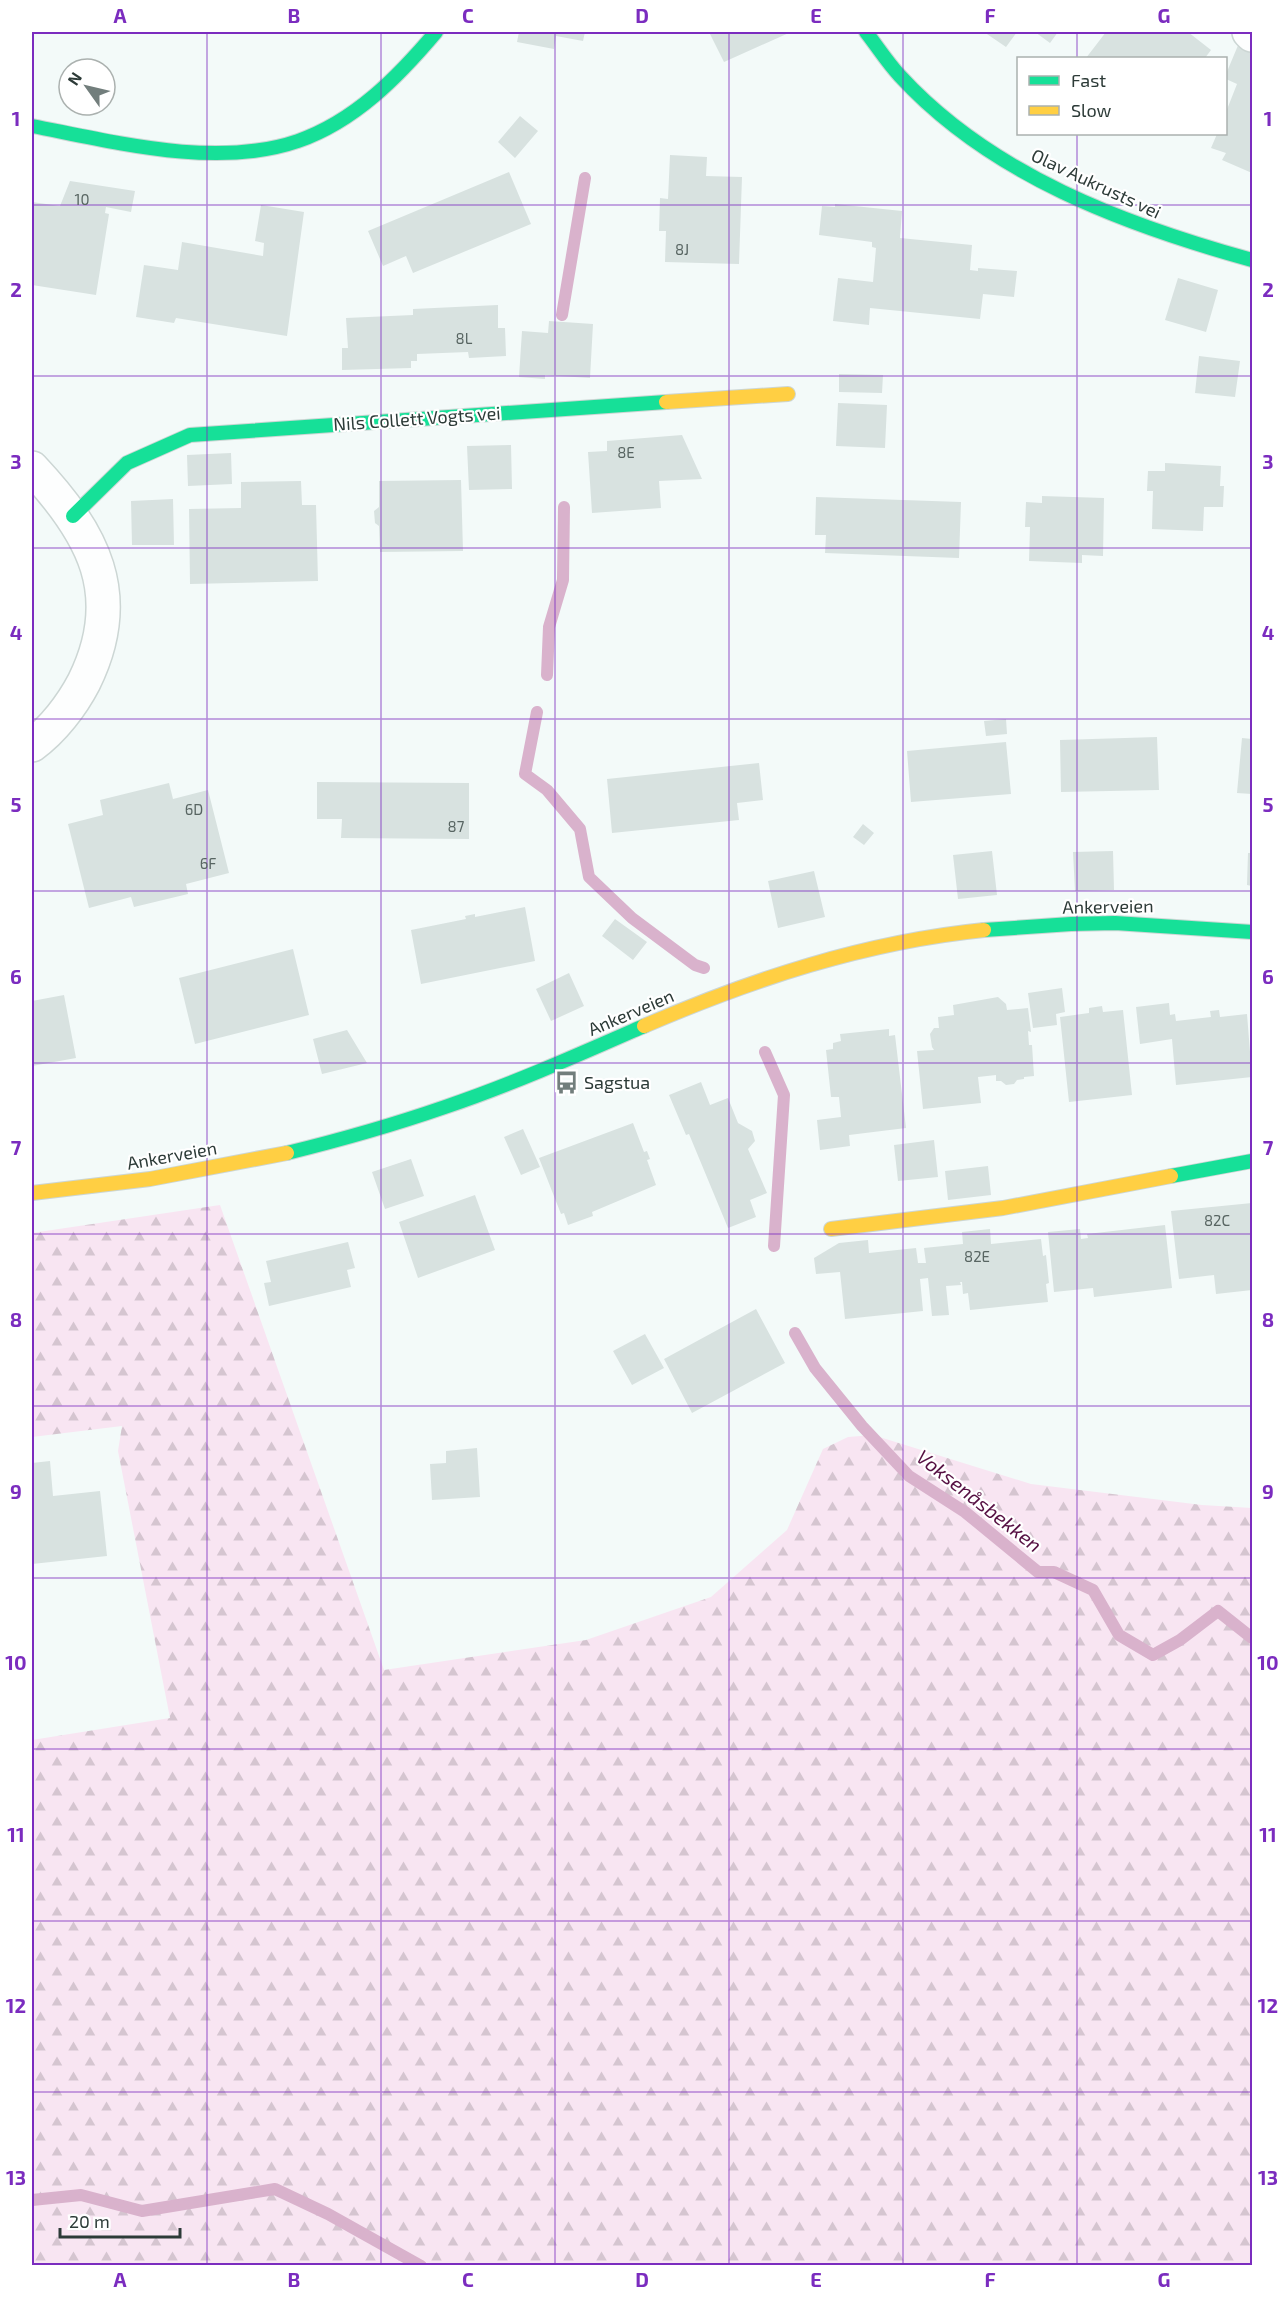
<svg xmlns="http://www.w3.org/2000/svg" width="1284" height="2297" font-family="'Exo 2',sans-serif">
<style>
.forest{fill:url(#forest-firs)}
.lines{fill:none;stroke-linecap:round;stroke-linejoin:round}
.stream{stroke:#d9b2cc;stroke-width:12}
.building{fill:#d8e2e0}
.street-casing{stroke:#ccd6d4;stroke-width:36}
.fast-casing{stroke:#ccd6d4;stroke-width:16}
.slow-casing{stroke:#ccd6d4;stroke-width:16}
.street{stroke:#fdfefe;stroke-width:33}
.fast{stroke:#16e098;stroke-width:14}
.slow{stroke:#ffcf43;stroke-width:14}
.grid{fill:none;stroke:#7b2cbf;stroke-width:1.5;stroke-opacity:0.55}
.labels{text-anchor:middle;stroke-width:4.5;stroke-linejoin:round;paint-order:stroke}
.number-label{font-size:15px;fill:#586562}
.street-label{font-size:18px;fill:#2d3b38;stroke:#fff}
.poi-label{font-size:18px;fill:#2d3b38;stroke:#fff;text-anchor:start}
.water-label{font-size:20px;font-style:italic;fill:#561043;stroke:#fff}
.neatline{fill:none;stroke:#7b2cbf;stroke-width:2}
.grid-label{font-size:20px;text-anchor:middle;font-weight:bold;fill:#7b2cbf}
</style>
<defs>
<pattern id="forest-firs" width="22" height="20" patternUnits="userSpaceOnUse" patternTransform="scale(1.5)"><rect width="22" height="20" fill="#f8e5f2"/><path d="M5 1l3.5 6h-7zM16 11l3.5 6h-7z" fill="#d5c5d0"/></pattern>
</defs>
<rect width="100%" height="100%" fill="#f3faf9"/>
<path class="forest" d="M220 1205 384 1670 586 1640 711 1597 787 1530 823 1449 848 1437 873 1435 1031 1484 1202 1505 1252 1508V2265H32V1740L170 1718 118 1451 122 1426 32 1437V1233Z"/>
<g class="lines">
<path class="stream" d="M562 315 585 178
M547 675 549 627 563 580 564 507
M537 712 525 774 547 790 580 829 589 877 632 918 695 965 704 968
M765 1052 784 1095 774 1246
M795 1333 815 1368 862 1426 909 1476 965 1512 1038 1572H1054L1093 1590 1119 1635 1153 1655 1180 1640 1218 1611 1252 1638
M32 2200 81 2195 142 2211 275 2189 328 2214 421 2266"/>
</g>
<path class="building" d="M519 32H585L583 41 556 36 554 49 517 42Z
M709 32H791L724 62Z
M984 32H1017L1006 47Z
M1035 32H1058L1050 43Z
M1106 32H1188L1211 50 1205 58H1086Z
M1239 43 1252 48V173L1222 160 1226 153 1211 148 1217 134H1226V112L1237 84 1226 79V74Z
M520 116 538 131 515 158 498 142Z
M670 155 707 157 706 176 742 177 739 264 665 262 666 231H659L660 198 668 199Z
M509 172 531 224 413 273 406 256 383 266 368 231Z
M70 181 135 191 131 212 106 207 105 213 109 214 96 295 32 285V202L60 206Z
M835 204 902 211 900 238 972 245 970 270 978 271V268L1017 271 1014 297 983 294 980 319 870 308 869 325 833 321 838 278 873 282 876 248 872 247V242L819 235 822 206 835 207Z
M261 205 304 212 287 336 176 318 174 323 136 317 144 265 178 270 182 242 263 256 264 243 255 241Z
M1178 278 1218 290 1206 332 1165 320Z
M498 305V328H505L506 356 469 358 468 352 417 354V361H411V368L342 370V348H348L346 318 413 315V309Z
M549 321 593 324 590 378 545 375V379L519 377 522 331 548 333Z
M1199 356 1240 361 1235 397 1195 393Z
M839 374 883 375 882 393 839 392Z
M838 403 887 405 885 448 836 446Z
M682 435 702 479 659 481 661 508 592 513 588 452 607 451V441Z
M511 445 512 489 469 490 467 446Z
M231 453 232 484 188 486 187 455Z
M1165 463 1221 466 1220 486H1224L1223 507H1204L1203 531 1152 529 1153 491H1147L1148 471H1165Z
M461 480 463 551 380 552 379 526 375 523 374 511 379 507V481Z
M301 481 302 505H316L318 581 190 584 189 509 241 508V482Z
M1042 496 1104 498 1103 556 1082 555V563L1029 561 1030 527H1025L1026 502 1042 503Z
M816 497 961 502 959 558 825 553 826 535H815Z
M173 499 174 545H132L131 501Z
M1006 719 1007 734 986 736 984 721Z
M1157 737 1159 790 1061 792 1060 740Z
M1242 738 1252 739V794L1237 793Z
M1006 742 1011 794 911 802 907 751Z
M759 763 763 800 737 803 739 820 612 833 607 779Z
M317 782 469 783V839L341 838 342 819H317Z
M169 783 173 799 208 790 229 873 186 884 188 894 134 907 131 897 89 908 68 824 103 815 100 800Z
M863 824 874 833 864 845 853 837Z
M992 851 997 895 958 899 953 855Z
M1113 851 1114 890 1075 891 1073 852Z
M1248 853H1252V886L1247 885Z
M814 871 825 917 778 928 768 881Z
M525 907 535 961 421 984 411 930 466 919 465 916 475 914V917Z
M615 919 647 942 633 960 602 936Z
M293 949 309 1015 195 1044 179 978Z
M569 973 584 1006 551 1021 536 989Z
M1062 988 1065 1012 1056 1014 1057 1025 1033 1028 1028 993Z
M64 995 76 1058 32 1066V1001Z
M998 997 1006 1004 1007 1010 1028 1008 1031 1032 1028 1031 1029 1045H1032L1034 1076 1024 1077V1079L1017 1080 1014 1084 1006 1085 1001 1081H996V1075L978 1077 981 1103 923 1109 917 1051 934 1050 932 1047 930 1034 934 1028H939L938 1017 954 1015 953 1005Z
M1169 1003 1170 1015 1175 1014 1176 1021 1211 1017 1210 1011 1219 1010 1220 1017 1247 1014 1252 1077 1176 1085 1172 1039 1140 1044 1136 1007Z
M1102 1006 1103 1012 1123 1010 1132 1095 1069 1102 1060 1017 1089 1013V1008Z
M889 1029V1036L895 1035 906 1128 849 1135 850 1146 820 1150 817 1120 841 1117 839 1097H831L826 1050 833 1049V1043L841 1041 840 1034Z
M347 1030 367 1063 322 1074 313 1039Z
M701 1082 710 1105 728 1098 738 1123 752 1131 755 1141 748 1149 767 1193 750 1200 756 1217 728 1228 689 1134 686 1135 669 1095Z
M633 1123 644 1152 647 1151 650 1159 647 1160 656 1185 592 1212 593 1216 568 1225 564 1213 561 1214 539 1158Z
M523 1129 540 1167 521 1175 504 1137Z
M934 1140 938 1177 898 1181 894 1145Z
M411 1159 424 1196 385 1209 372 1172Z
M988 1166 991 1195 948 1200 945 1171Z
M475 1195 495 1250 418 1278 399 1222Z
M1252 1203V1290L1216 1294 1214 1275 1179 1279 1171 1211Z
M1165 1225 1172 1288 1094 1297 1093 1288 1054 1292 1048 1232 1080 1229 1081 1239 1088 1238 1087 1234Z
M990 1229 991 1244 1041 1239 1043 1256 1046 1255 1049 1283 1046 1284 1048 1302 970 1310 968 1293 963 1294 962 1282H960L961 1285 946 1286 949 1315 932 1316 928 1278 920 1279 923 1311 845 1319 840 1272 816 1274 814 1258 839 1243 868 1240 869 1253 916 1248 918 1263H926L924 1248 963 1244 962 1232Z
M348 1242 355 1268 347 1270 351 1287 269 1306 264 1283 271 1282 266 1261Z
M756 1309 785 1363 692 1413 664 1359Z
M645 1334 664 1368 632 1385 613 1351Z
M477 1448 480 1497 432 1500 430 1464 446 1463V1451Z
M50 1461 53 1496 100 1491 107 1556 32 1564V1463Z"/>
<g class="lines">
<defs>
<path id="street" d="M1249 32 1252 35
M32 468C93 533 127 595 84 682 72 705 53 730 32 745"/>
<path id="fast" d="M866 32C877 46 887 62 900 76 991 175 1125 225 1252 260
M32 126C114 142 217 169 298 141 355 121 398 77 436 32
M73 516 127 463 190 435 666 402
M984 930 1071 924 1115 923 1252 932
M287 1153C340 1140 393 1125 445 1107 513 1084 578 1055 644 1026
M1171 1176 1252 1161"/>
<path id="slow" d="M666 402 788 394
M644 1026C753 979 865 942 984 930
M32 1193 150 1179 287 1153
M831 1229 1003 1208 1171 1176"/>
</defs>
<use href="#street" class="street-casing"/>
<use href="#fast" class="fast-casing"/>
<use href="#slow" class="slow-casing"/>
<use href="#street" class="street"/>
<use href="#fast" class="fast"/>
<use href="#slow" class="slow"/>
</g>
<path class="grid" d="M207 32V2266M381 32V2266M555 32V2266M729 32V2266M903 32V2266M1077 32V58M1077 134V2266M32 205H1252M32 376H1252M32 548H1252M32 719H1252M32 891H1252M32 1063H1252M32 1234H1252M32 1406H1252M32 1578H1252M32 1749H1252M32 1921H1252M32 2092H1252"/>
<defs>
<symbol id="bus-bare" viewBox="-9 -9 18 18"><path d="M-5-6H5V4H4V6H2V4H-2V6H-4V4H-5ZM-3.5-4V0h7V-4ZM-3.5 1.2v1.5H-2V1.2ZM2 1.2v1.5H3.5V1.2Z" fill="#727e7c" stroke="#fff" stroke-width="2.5" paint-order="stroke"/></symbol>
</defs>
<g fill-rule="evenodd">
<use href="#bus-bare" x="550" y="1066" width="33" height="33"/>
</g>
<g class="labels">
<g class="number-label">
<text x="82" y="205">10</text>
<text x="682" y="255">8J</text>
<text x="464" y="344">8L</text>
<text x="626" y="458">8E</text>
<text x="194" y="815">6D</text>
<text x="456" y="832">87</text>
<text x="208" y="869">6F</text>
<text x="1217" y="1226">82C</text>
<text x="977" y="1262">82E</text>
</g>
<g class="street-label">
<text transform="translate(1096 184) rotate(25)" y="6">Olav Aukrusts vei</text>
<text transform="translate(417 419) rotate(-4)" y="6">Nils Collett Vogts vei</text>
<text transform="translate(1108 907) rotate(-1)" y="6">Ankerveien</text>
<text transform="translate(631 1013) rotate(-23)" y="6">Ankerveien</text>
<text transform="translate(172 1156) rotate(-10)" y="6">Ankerveien</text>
</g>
<g class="poi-label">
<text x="584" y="1089">Sagstua</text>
</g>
<g class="water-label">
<text transform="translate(979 1501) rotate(38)" y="7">Voksenåsbekken</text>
</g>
</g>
<rect width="1284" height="2297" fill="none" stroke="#ffffff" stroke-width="66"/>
<rect x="1017" y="57" width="210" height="78" fill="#ffffff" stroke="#abb1af" stroke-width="1.5"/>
<rect x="1029" y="76" width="30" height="9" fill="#16e098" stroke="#abb1af" stroke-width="1.5"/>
<text x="1071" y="87" font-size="18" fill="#2d3b38">Fast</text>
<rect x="1029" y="106" width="30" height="9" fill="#ffcf43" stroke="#abb1af" stroke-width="1.5"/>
<text x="1071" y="117" font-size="18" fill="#2d3b38">Slow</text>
<g transform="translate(87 87) rotate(304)"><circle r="28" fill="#ffffff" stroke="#abb1af" stroke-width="1.5"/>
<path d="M0-4.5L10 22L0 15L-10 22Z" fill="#727e7c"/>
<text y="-9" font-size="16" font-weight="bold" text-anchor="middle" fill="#2d3b38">N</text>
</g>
<path d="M60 2228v9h120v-9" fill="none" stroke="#2d3b38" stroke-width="3"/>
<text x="69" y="2228" font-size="18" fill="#2d3b38" stroke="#ffffff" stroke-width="4.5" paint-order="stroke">20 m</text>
<rect x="33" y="33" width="1218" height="2231" class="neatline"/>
<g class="grid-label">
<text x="120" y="23">A</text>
<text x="294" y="23">B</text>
<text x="468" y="23">C</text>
<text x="642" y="23">D</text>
<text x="816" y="23">E</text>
<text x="990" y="23">F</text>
<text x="1164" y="23">G</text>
<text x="16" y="126">1</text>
<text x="1268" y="126">1</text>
<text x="16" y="297">2</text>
<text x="1268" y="297">2</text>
<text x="16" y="469">3</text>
<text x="1268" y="469">3</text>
<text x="16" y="640">4</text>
<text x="1268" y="640">4</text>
<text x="16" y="812">5</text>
<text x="1268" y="812">5</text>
<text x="16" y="984">6</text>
<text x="1268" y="984">6</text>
<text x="16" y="1155">7</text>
<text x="1268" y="1155">7</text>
<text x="16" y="1327">8</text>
<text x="1268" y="1327">8</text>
<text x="16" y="1499">9</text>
<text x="1268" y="1499">9</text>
<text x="16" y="1670">10</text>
<text x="1268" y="1670">10</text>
<text x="16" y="1842">11</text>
<text x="1268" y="1842">11</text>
<text x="16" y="2013">12</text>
<text x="1268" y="2013">12</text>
<text x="16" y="2185">13</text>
<text x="1268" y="2185">13</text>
<text x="120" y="2287">A</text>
<text x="294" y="2287">B</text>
<text x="468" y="2287">C</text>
<text x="642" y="2287">D</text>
<text x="816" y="2287">E</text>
<text x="990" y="2287">F</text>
<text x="1164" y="2287">G</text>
</g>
</svg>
